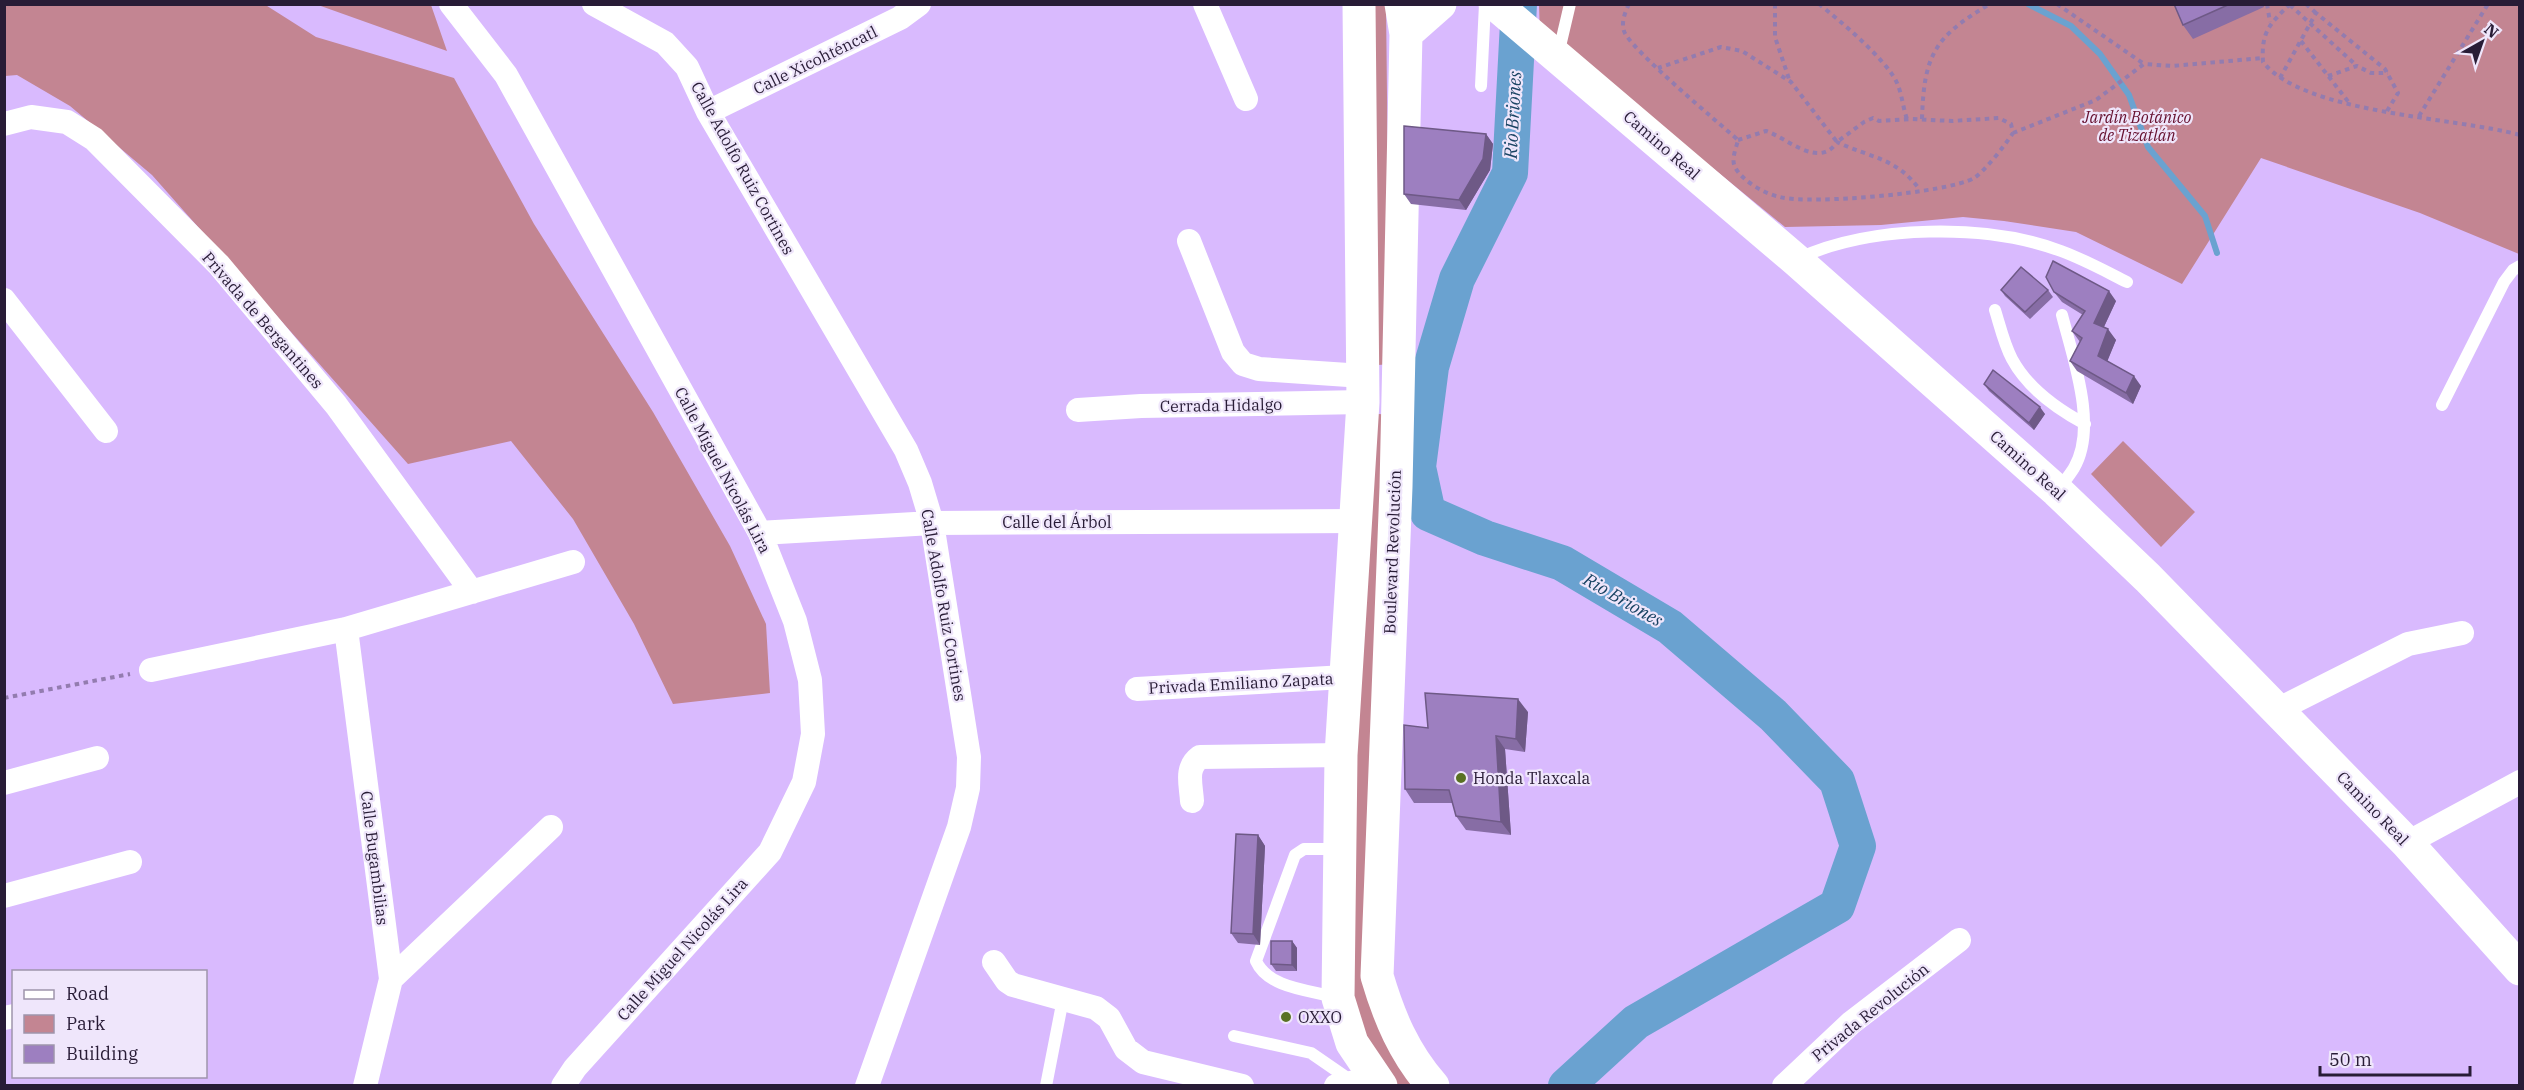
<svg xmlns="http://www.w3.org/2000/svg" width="2524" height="1090" font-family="'IBM Plex Serif',serif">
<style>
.green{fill:#c38592}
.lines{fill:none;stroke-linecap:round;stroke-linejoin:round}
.stream{stroke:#6aa2d0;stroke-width:6}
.river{stroke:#6aa2d0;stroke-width:36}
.path{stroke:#937caf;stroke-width:4;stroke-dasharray:4.5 4.5;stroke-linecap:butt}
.lane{stroke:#fff;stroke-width:12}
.street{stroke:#fff;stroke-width:24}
.secondary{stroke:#fff;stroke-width:33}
.primary{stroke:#fff;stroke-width:33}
.wall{fill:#876da5}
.shaded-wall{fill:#6e5986}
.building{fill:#9d7fc0;stroke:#6e5986;stroke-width:1.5}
.poi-dot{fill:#597123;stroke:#efe6fb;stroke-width:2}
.labels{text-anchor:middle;stroke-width:4.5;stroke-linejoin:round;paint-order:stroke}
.street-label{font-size:16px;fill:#281c36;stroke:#efe6fb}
.park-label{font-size:16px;font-style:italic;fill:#66102f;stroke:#efe6fb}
.poi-label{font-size:16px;fill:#281c36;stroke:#efe6fb;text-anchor:start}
.water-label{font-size:18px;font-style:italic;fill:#194363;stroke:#efe6fb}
</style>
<rect width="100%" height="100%" fill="#d9bafe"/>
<path class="green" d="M264 4 316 37 454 78 534 224 653 412 730 546 766 624 770 693 673 704 634 624 573 519 511 441 408 464 152 175 70 106 17 75 5 76V5Z
M318 5H431L447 51Z
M1364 5H1386L1390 364 1367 366Z
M1539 5H2519V254L2420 213 2261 158 2182 284 2076 232 2004 221 1963 217 1881 225 1785 227 1567 49 1540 35Z
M1368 413 1390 415 1367 980 1414 1085H1393L1360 1031 1347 984Z
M2123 441 2195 512 2161 547 2091 474Z"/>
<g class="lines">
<path class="stream" d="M2028 4 2071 26 2100 54 2129 95 2148 147 2205 216 2217 253"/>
<path class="river" d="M1519 4 1510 173 1457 279 1431 367 1418 467 1428 513 1485 538 1562 563 1670 627 1773 715 1837 781 1858 846 1837 906 1636 1022 1566 1086"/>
<path class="path" d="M1629 4C1625 12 1621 23 1624 31 1629 48 1719 123 1738 140 1736 149 1731 159 1735 167 1742 181 1765 194 1780 197 1810 205 1948 193 1974 178 1986 170 2005 145 2013 133L2011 124 1999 118 1952 121 1912 119 1879 121 1873 118 1864 122 1837 142 1791 82 1742 51 1721 47 1658 68
M1775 4V37L1790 82
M1819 4C1839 20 1887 60 1897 83 1902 94 1903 108 1907 119
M2057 4 2144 64
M2267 4 2270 22
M2290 4C2270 24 2261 31 2263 62 2304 114 2455 117 2520 135
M2306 4 2316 13
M2290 5 2357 66
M2301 41 2350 104
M2328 76 2357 66 2371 73H2388
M2280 78 2316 13 2385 69 2398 93 2387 111
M2419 116 2488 4
M1922 119C1924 55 1934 37 1990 4
M2013 133 2096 100 2144 64 2172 66 2263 58
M1738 140 1766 131C1786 137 1819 170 1837 142 1870 158 1896 157 1920 190
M4 698 130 674"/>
<path class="lane" d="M1558 55 1570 4
M1481 86 1485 4
M1799 258C1872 225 1986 223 2061 251 2083 259 2105 271 2127 282
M1995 310C2000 326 2004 344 2012 359 2027 387 2057 409 2085 424
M2442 405 2504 282 2513 270 2520 266
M2058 490C2063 483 2069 476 2074 468 2098 427 2073 358 2062 315
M1335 997C1309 990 1268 988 1256 961L1295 855 1304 849H1338
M1234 1036 1311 1053 1353 1082
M1046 1086 1063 999"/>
<path class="street" d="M451 4 506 75 760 533 795 621 810 680 813 734 804 782 770 852 575 1068 563 1086
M594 4 665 43 687 67 708 112 906 450 920 483 932 523 969 757 968 788 959 827 867 1086
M1205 4 1246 99
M708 112 900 18 919 4
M4 124 31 117 67 122 94 139 219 265 336 405 472 592
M1189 241 1233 352 1243 364 1259 369 1363 376
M4 300 106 431
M1078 410 1141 406 1363 402
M760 533 932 523 1355 521
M346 629 391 979 365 1086
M151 670 346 629 573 562
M1137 689 1345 677
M2277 710 2408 644 2462 633
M4 783 97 758
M1192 801C1191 784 1185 768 1200 757L1341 755
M2407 843 2520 782
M4 896 130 862
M994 962 1007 981 1013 985 1096 1008 1109 1018 1126 1049 1143 1062 1242 1086
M391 979 551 827
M4 1018 14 1016
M1336 1086 1375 1078
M1784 1086 1851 1023 1959 940"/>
<path class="secondary" d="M1495 4 1796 260 2057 491 2148 578 2407 843 2520 969"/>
<path class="primary" d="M1359 4 1363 402 1341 755 1338 998 1352 1043 1381 1086
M1401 4 1406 34 1396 487 1377 976C1389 1017 1404 1053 1433 1086
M1406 34 1440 4"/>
</g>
<path class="wall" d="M2174 4H2263L2264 7 2193 39 2183 25Z
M1486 134 1493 144 1490 170 1466 210 1411 204 1404 194Z
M2001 290H2048L2053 297 2030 319 2005 296Z
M2054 292 2116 301 2104 327 2116 340 2107 361 2141 386 2133 404 2077 371 2070 361 2080 342 2072 331 2083 315 2062 302Z
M1984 384 2045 414 2034 430 1989 391Z
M1528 712 1525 752 1505 749 1511 835 1466 830 1456 816 1453 803H1414L1405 789 1428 728Z
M1258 835 1265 846 1260 945 1238 943 1231 933Z
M1292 941 1297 948V971H1276L1271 964Z"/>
<path class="shaded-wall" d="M1486 134 1493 144 1490 170 1466 210 1459 200Z
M2109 291 2116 301 2101 333 2094 323Z
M2108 329 2116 340 2105 367 2098 356Z
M2134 376 2141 386 2133 404 2126 393Z
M2040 407 2045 414 2034 430 2029 423Z
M1518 699 1528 712 1525 752 1516 739Z
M1496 736 1505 749 1511 835 1501 822Z
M1258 835 1265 846 1260 945 1253 934Z
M1292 941 1297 948V971L1292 965Z"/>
<path class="building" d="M2174 4H2230L2183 25Z
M1404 126 1486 134 1483 159 1459 200 1404 194Z
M2053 261 2109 291 2094 323 2108 329 2098 356 2134 376 2126 393 2070 361 2082 338 2072 331 2085 311 2054 292 2046 277Z
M2021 267 2048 290 2025 312 2001 290Z
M1993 370 2040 407 2029 423 1984 384Z
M1425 693 1518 699 1516 739 1496 736 1501 822 1456 816 1449 790 1405 789 1404 725 1428 728Z
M1236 834 1258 835 1253 934 1231 933Z
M1271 941H1292V965L1271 964Z"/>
<g class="poi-dot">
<circle cx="1461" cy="778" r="6"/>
<circle cx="1286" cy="1017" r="6"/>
</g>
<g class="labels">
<g class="street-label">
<text transform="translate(815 60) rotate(-26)" y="6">Calle Xicohténcatl</text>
<text transform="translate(1662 145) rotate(41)" y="6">Camino Real</text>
<text transform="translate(743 168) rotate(61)" y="6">Calle Adolfo Ruiz Cortines</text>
<text transform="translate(263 320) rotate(49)" y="6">Privada de Bergantines</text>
<text transform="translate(1221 405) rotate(-1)" y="6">Cerrada Hidalgo</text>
<text transform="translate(2028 465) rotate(42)" y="6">Camino Real</text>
<text transform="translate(723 470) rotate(62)" y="6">Calle Miguel Nicolás Lira</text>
<text x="1057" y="528">Calle del Árbol</text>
<text transform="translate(1392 552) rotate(-88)" y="6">Boulevard Revolución</text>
<text transform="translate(944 605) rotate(80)" y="6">Calle Adolfo Ruiz Cortines</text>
<text transform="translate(1241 683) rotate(-3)" y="6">Privada Emiliano Zapata</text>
<text transform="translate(2373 808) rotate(46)" y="6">Camino Real</text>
<text transform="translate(375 858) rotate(83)" y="6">Calle Bugambilias</text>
<text transform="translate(682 949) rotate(-48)" y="6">Calle Miguel Nicolás Lira</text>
<text transform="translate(1870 1012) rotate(-39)" y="6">Privada Revolución</text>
</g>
<g class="park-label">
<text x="2137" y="123">Jardín Botánico<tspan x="2137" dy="18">de Tizatlán</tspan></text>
</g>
<g class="poi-label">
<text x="1473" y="784">Honda Tlaxcala</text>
<text x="1298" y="1023">OXXO</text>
</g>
<g class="water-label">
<text transform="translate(1513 115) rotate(-87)" y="6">Rio Briones</text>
<text transform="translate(1623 600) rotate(30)" y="6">Rio Briones</text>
</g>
</g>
<rect width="2524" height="1090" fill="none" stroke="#281c36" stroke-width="12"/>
<rect x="12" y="970" width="195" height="108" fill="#efe6fb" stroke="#9f95ac" stroke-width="1.5"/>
<rect x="24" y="990" width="30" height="9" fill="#ffffff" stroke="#9f95ac" stroke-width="1.5"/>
<text x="66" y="1000" font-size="18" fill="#281c36">Road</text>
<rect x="24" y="1015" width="30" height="18" fill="#c38592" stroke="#9f95ac" stroke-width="1.5"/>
<text x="66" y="1030" font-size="18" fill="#281c36">Park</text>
<rect x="24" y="1045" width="30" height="18" fill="#9d7fc0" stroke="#9f95ac" stroke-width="1.5"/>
<text x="66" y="1060" font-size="18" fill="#281c36">Building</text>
<g transform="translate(2482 42) rotate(40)" stroke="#efe6fb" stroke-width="4.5" paint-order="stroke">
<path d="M0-4.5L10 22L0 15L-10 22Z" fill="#281c36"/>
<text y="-9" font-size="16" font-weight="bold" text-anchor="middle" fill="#281c36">N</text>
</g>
<path d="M2320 1066v9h150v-9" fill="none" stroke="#281c36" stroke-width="3"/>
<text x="2329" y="1066" font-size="18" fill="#281c36" stroke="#efe6fb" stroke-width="4.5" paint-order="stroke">50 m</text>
</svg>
